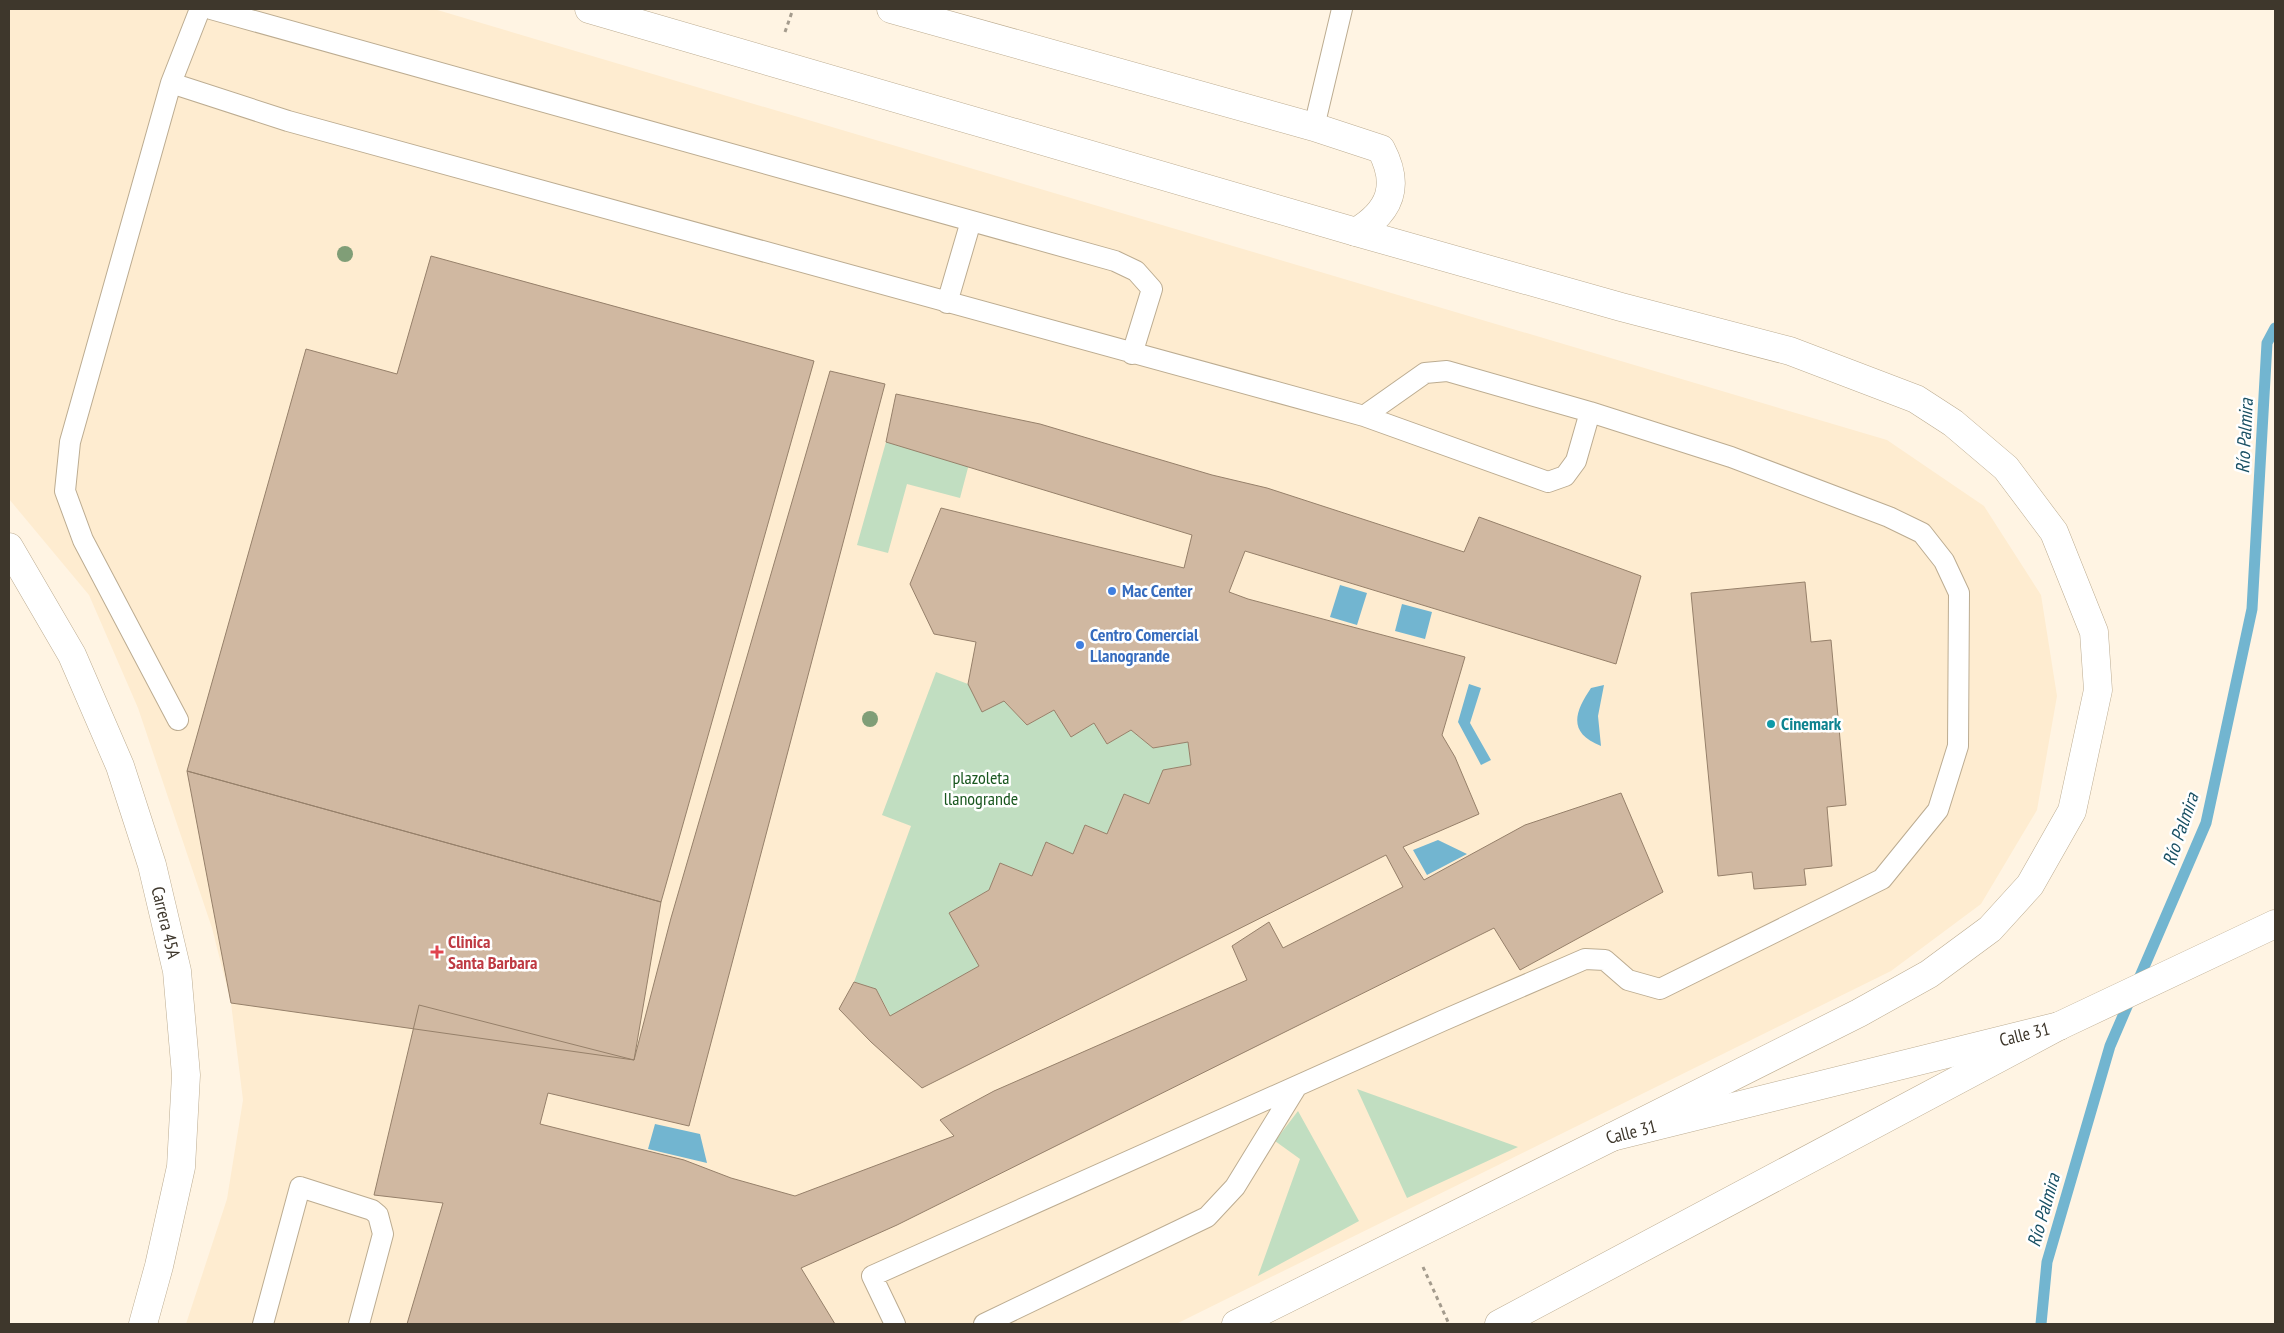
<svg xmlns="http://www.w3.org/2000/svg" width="2284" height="1333" font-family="'PT Sans Narrow',sans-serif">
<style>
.built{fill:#feecd0}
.green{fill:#c1dec1}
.water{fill:#72b5d0}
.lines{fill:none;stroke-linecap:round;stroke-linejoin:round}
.stream{stroke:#72b5d0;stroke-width:11}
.building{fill:#d0b8a1;stroke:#96806a}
.lane-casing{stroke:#bcac91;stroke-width:22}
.secondary-casing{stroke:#bcac91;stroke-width:29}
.path{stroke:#a49b8d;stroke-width:3;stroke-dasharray:4 4;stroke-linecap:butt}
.lane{stroke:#fff;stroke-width:20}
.secondary{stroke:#fff;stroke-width:28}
.tree{fill:#809e77}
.shop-dot{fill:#3f7fe0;stroke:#fff;stroke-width:2}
.culture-dot{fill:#0f9aa8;stroke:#fff;stroke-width:2}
.health-dot{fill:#e0444e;stroke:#fff;stroke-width:2}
.labels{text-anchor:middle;stroke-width:5;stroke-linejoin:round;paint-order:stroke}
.shop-label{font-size:18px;font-weight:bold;fill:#366cbe;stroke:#fff;text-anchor:start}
.culture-label{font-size:18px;font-weight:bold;fill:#0d838f;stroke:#fff;text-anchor:start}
.park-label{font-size:18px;fill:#19571f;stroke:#fff}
.street-label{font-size:18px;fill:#3e372c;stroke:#fff}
.health-label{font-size:18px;font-weight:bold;fill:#be3a42;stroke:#fff;text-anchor:start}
.water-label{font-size:19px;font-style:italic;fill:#195064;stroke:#fff}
</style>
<rect width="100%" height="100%" fill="#fff4e3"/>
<path class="built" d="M9 9H434L1887 440 1984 506 2041 595 2057 696 2037 810 1981 904 1891 971 1176 1324H186L227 1199 243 1100 231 1003 212 928 138 708 89 595 9 499Z"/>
<path class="green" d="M886 442 969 464 960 498 907 484 888 553 857 545Z
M936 672 968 684 1004 701 1027 725 1054 710 1071 737 1094 723 1107 744 1131 730 1153 748 1188 742 1191 765 1163 770 1149 804 1124 795 1107 834 1085 825 1073 854 1046 843 1032 876 1000 863 989 890 949 913 979 966 891 1016 876 989 854 982 911 826 882 815Z
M1357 1089 1518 1147 1407 1198Z
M1298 1111 1359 1221 1258 1276 1300 1159 1275 1141Z"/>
<path class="water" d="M1340 585 1367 593 1357 625 1330 617Z
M1402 604 1432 612 1425 639 1395 631Z
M1469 684 1481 688 1470 723 1491 760 1481 765 1458 722Z
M1604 685 1598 716 1601 746C1568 733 1574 713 1591 688Z
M1438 840 1467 854 1427 875 1413 850Z
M655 1124 700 1134 707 1163 648 1149Z"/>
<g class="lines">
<path class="stream" d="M2041 1324 2047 1262 2110 1046 2206 823 2252 609 2267 343 2275 328"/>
</g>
<path class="building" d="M431 256 814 361 661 902 187 771 306 349 397 374Z
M830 371 885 384 689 1126 548 1093 540 1124 684 1160 731 1178 795 1196 954 1136 940 1120 994 1091 1247 980 1232 946 1269 922 1283 948 1403 887 1386 855 922 1088 871 1042 839 1009 854 982 876 989 890 1016 979 966 949 913 989 890 1000 863 1032 876 1046 842 1073 854 1085 825 1107 834 1124 794 1149 804 1163 770 1191 765 1188 742 1153 748 1131 730 1107 744 1094 723 1071 737 1054 710 1027 725 1004 701 982 712 968 684 976 642 934 634 910 584 941 508 1184 568 1192 535 886 442 896 394 1040 424 1212 475 1267 488 1464 552 1479 517 1641 576 1616 664 1245 551 1229 592 1248 599 1465 657 1442 735 1455 757 1479 814 1403 847 1424 880 1525 825 1621 793 1663 892 1520 970 1494 928 897 1225 801 1268 835 1324H407L443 1203 374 1195 419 1005 634 1060 671 918Z
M1805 582 1811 642 1831 640 1846 805 1827 807 1832 866 1804 869 1806 885 1754 889 1752 872 1718 876 1691 593Z
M187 771 661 902 634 1060 231 1003Z"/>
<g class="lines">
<defs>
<path id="lane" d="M200 9 171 83 288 121 1364 416 1548 482 1565 476 1576 461 1590 412 1447 371 1425 373 1364 416
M211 9 1115 261 1136 271 1152 289 1132 354
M171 83 70 442 65 491 83 540 178 720
M1314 127 1342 9
M947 303 971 221
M263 1324 300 1187 372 1210 378 1215 383 1234 359 1324
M895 1324 872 1276 1442 1021 1585 959 1605 960 1628 980 1660 989 1882 879 1938 810 1958 746 1959 593 1944 561 1922 533 1889 517 1731 457 1590 412
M984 1324 1207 1217 1235 1187 1297 1086"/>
<g id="secondary">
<path d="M589 9 1356 232 1621 307 1790 351 1916 399 1953 423 2006 468 2054 532 2094 632 2098 690 2072 811 2030 885 1990 929 1929 974 1859 1013 1612 1137"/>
<path d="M891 9 1314 127 1381 149C1400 185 1391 211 1356 232"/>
<path id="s1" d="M9 547 72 655 120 766 152 865 177 971 186 1075 181 1167 159 1266 143 1324"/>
<path id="s2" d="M1236 1324 1612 1137 2059 1026"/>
<path d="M1499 1324 2059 1026 2275 924"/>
</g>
</defs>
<use href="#lane" class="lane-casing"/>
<use href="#secondary" class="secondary-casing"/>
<path class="path" d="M785 32 793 9
M1423 1267 1449 1324"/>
<use href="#lane" class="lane"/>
<use href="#secondary" class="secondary"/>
</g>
<g class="tree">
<circle cx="345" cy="254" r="8"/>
<circle cx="870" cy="719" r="8"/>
</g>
<g class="shop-dot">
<circle cx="1112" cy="591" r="5"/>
<circle cx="1080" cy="645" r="5"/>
</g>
<circle class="culture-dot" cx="1771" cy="724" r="5"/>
<path class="health-dot" d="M434.5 944.5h5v5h5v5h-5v5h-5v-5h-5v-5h5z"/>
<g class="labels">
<g class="shop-label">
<text x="1122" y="597">Mac Center</text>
<text x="1090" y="641">Centro Comercial<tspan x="1090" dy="21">Llanogrande</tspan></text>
</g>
<g class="culture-label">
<text x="1781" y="730">Cinemark</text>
</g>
<g class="park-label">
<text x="981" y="784">plazoleta<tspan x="981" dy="21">llanogrande</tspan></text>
</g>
<g class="street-label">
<text dy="6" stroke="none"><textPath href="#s1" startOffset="409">Carrera 45A</textPath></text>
<text dy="6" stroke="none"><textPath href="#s2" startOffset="845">Calle 31</textPath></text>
<text dy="6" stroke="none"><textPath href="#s2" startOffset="440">Calle 31</textPath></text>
</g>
<g class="health-label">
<text x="448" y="948">Clinica<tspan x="448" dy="21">Santa Barbara</tspan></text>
</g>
<g class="water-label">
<text transform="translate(2244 436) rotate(-87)" y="7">Río Palmira</text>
<text transform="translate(2180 829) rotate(-71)" y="7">Río Palmira</text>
<text transform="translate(2043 1210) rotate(-74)" y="7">Río Palmira</text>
</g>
</g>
<rect width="2284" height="1333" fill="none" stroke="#3e372c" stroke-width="20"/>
</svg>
